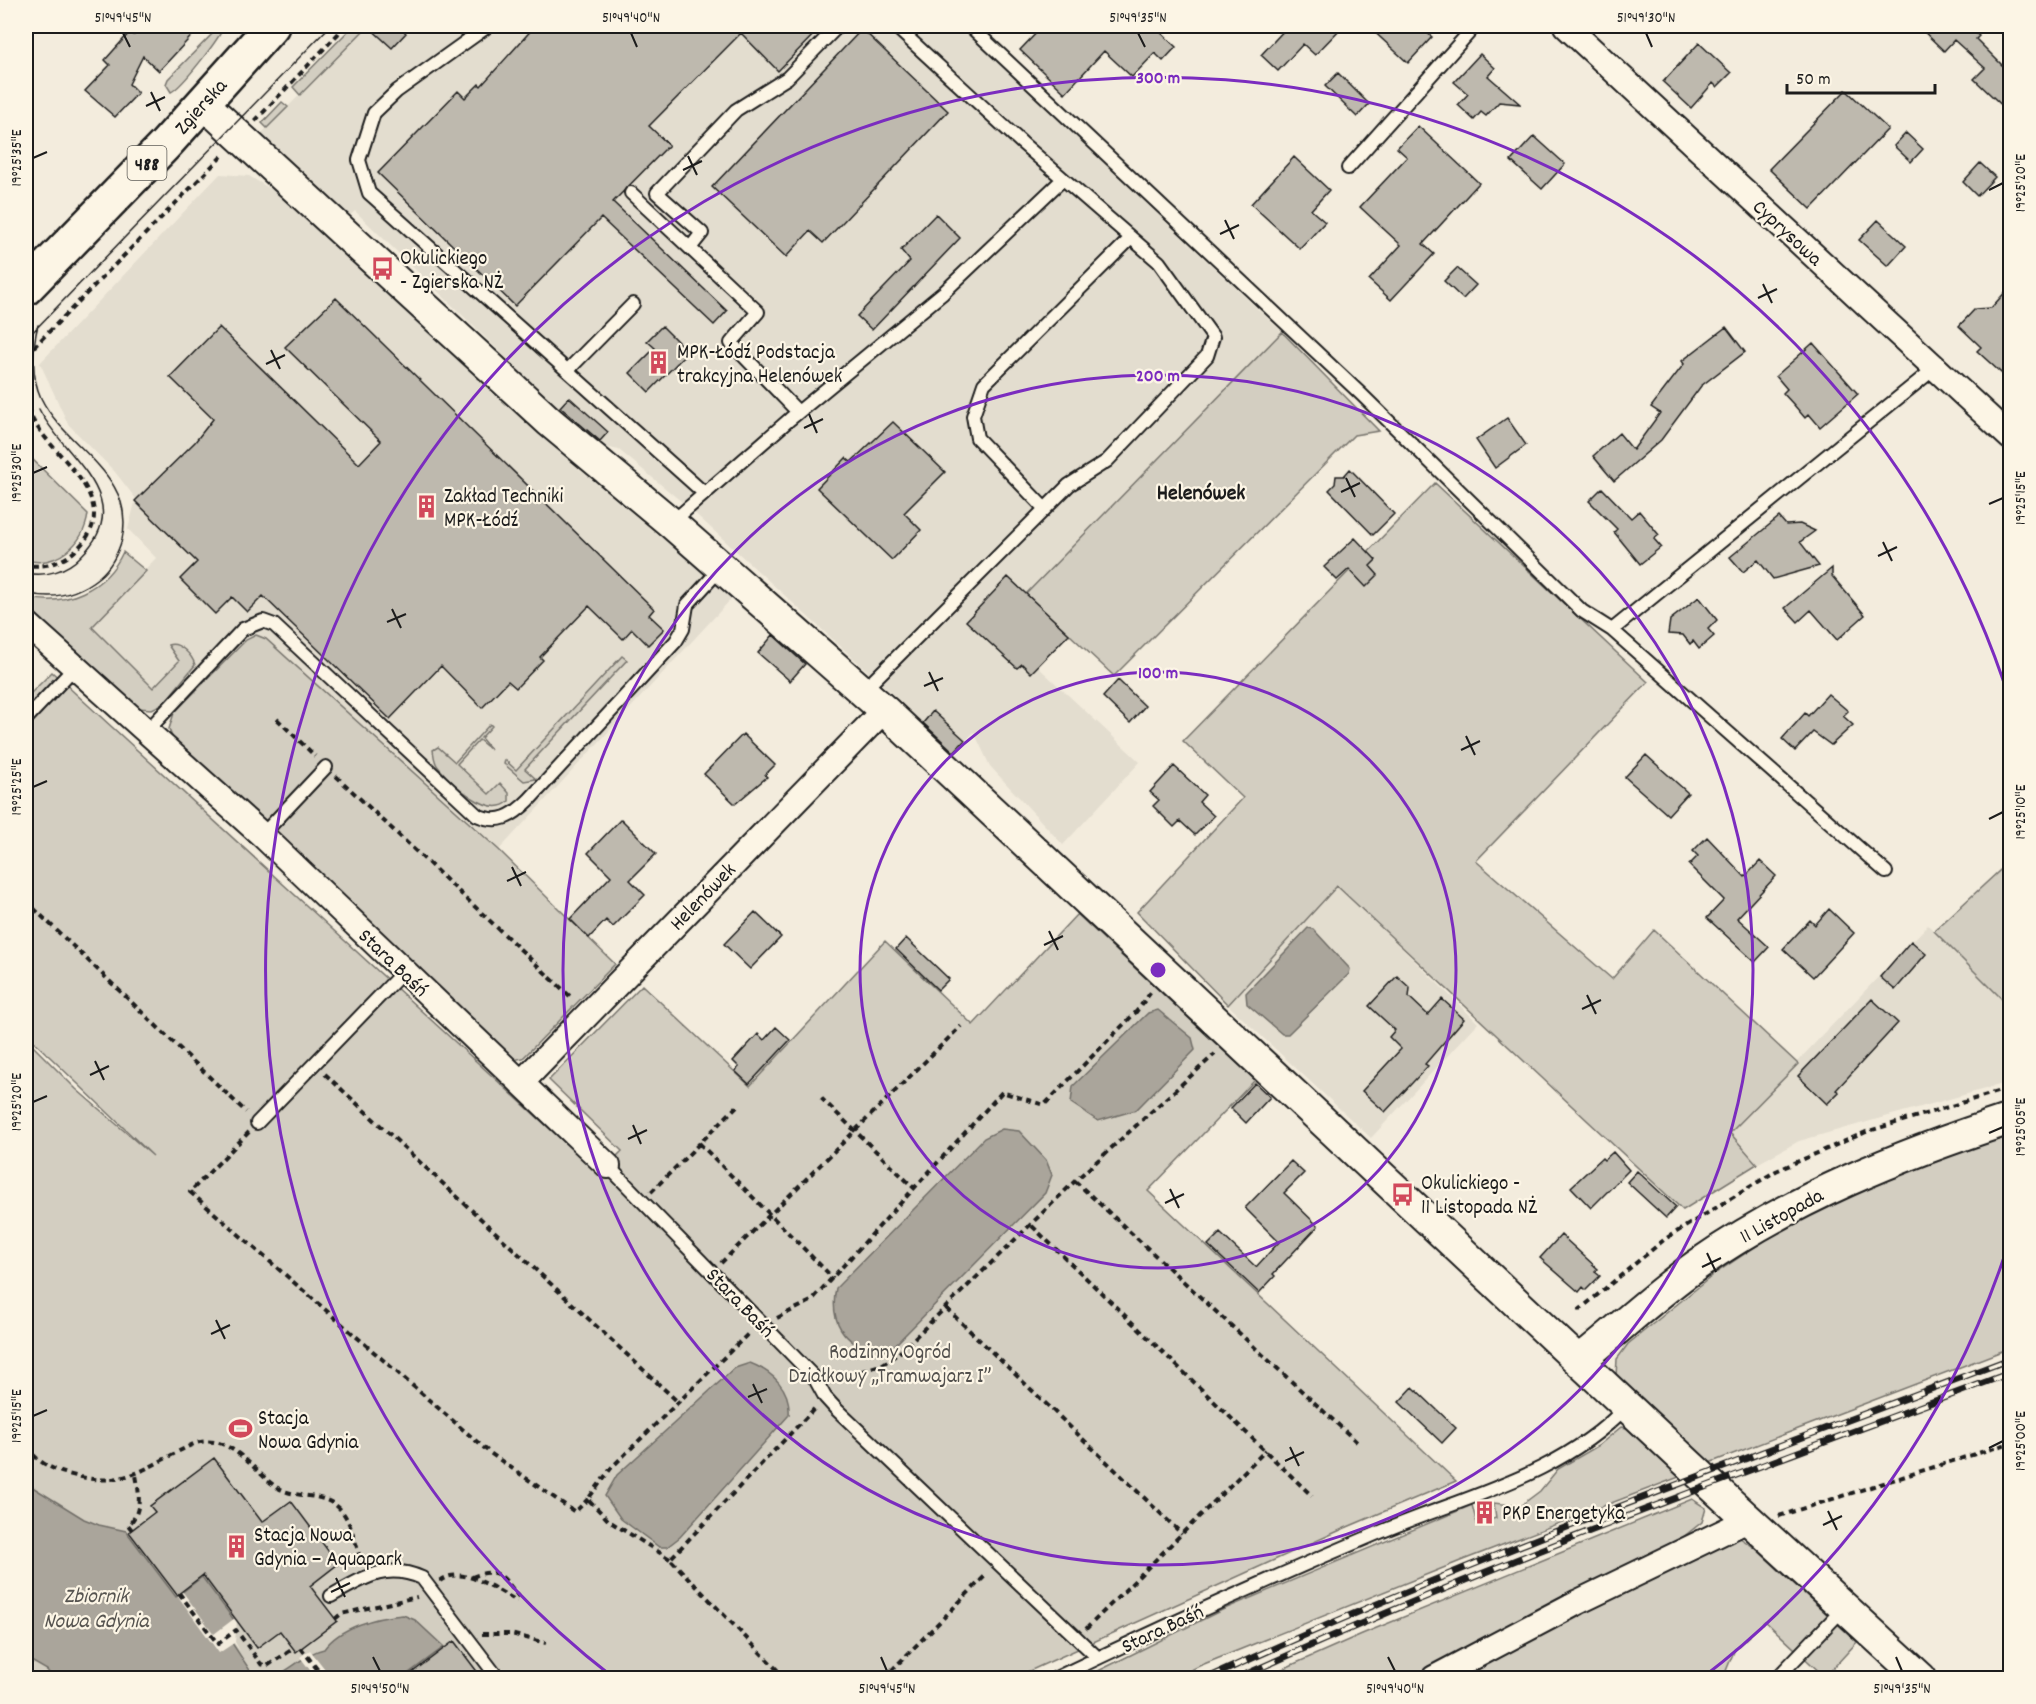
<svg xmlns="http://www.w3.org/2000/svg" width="2036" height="1704" font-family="Dekko,sans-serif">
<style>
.built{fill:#e3ddcf}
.green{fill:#d3cec1;stroke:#78756e;stroke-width:1.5}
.water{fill:#aaa59b;stroke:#716e68;stroke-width:1.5}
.pier{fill:#f3ecdd}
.building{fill:#beb9ae;stroke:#1c1c1c;stroke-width:1.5}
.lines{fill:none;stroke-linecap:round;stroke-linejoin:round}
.service-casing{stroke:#1c1c1c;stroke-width:16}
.minor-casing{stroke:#1c1c1c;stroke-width:28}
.tertiary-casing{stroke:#1c1c1c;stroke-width:34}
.primary-casing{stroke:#1c1c1c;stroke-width:38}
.path{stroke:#1c1c1c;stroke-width:4;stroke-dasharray:6 4.5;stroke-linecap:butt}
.service{stroke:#fcf5e5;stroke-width:12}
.minor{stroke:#fcf5e5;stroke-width:24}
.tertiary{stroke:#fcf5e5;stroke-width:30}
.primary{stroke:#fcf5e5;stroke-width:33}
.tram{stroke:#1c1c1c;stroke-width:1.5}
.rail-casing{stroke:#1c1c1c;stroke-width:7}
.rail{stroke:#fcf5e5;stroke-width:4.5;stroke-dasharray:14;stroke-linecap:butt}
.ticks{fill:none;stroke:#1c1c1c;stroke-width:2}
.ring{fill:none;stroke:#7b2cbf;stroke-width:3}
.labels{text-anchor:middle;stroke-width:4.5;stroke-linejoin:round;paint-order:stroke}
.shield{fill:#fcf5e5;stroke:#5f5d58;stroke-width:1.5}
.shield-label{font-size:20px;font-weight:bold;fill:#1c1c1c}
.street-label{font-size:21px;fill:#1c1c1c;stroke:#fcf5e5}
.poi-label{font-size:21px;fill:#1c1c1c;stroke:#fcf5e5;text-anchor:start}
.park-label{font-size:21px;fill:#53514e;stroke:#fcf5e5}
.neighbourhood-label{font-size:22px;font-weight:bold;fill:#1c1c1c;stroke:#fcf5e5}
.water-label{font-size:22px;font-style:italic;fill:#55534f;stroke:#fcf5e5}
.centre{fill:#7b2cbf;stroke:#fcf5e5;stroke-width:3}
.ring-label{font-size:18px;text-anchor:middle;font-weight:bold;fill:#7b2cbf;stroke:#fcf5e5;stroke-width:4.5;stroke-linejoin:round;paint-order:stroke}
.neatline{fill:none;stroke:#1c1c1c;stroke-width:2}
.ticks-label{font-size:15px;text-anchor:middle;fill:#1c1c1c}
</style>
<rect width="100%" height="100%" fill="#f3ecdd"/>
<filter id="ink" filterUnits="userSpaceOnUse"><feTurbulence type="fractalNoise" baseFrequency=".0167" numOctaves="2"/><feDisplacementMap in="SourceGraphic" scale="12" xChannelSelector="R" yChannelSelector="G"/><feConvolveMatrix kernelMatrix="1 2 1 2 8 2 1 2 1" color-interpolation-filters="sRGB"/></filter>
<g filter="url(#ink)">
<path class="built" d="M368 26H959L1282 332 1027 594 1069 634 1038 667 1140 762 1063 845 990 766 974 732 951 756 920 727 911 711 688 507 619 450 596 445 355 211 348 217 260 135Z
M220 174 249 176 277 193 562 455 733 597 499 850 266 639 216 694 180 661 154 690 90 627 156 558 128 529 136 499 115 472 68 424 40 363Z
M1337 885 1478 1023 1371 1138 1228 1005Z
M1928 925 2010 1007V1082L1799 1141 1757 1164 1729 1133Z"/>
<path class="green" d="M220 26H224C220 38 182 87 171 92L166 84 168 79Z
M353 26H368L300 95 293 87Z
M282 102 288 107 267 128 262 123Z
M1282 332 1379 431 1354 435 1114 676 1026 594Z
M26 453 88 514C84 544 57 568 26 560Z
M1435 483 1648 682 1476 861 1612 979 1654 930 1798 1064 1730 1133 1757 1164 1683 1210 1337 886 1228 1005 1137 912 1243 798 1183 741Z
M123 552 146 571 92 627 153 688 179 661 168 645C179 641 192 655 195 665L164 703 152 709 137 708 26 612V597C65 608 106 589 123 552Z
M256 635 266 639 499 850 615 964 523 1058 513 1060 174 742 169 729 174 713 246 640Z
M622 656 627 660 525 769 536 779 524 781 504 764 505 760 516 770Z
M52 672 599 1174 622 1151 549 1080 642 985 750 1086 885 941 973 1025 1077 914 1255 1080 1148 1191 1456 1481 1345 1528 1014 1678H26V1039L76 1089 153 1156 26 1034V698Z
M490 724 492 726 481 738 491 750 479 740 457 764 489 794 500 783 509 793V801C490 820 451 783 439 768 434 763 434 756 433 750L438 747 455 762Z
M2010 861V1007L1934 931Z
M2010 1131V1348L1704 1465 1616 1376 1617 1359 1628 1344 1717 1272 1796 1220 1843 1195Z
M1621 1427 1627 1428 1679 1477 1463 1560 1199 1666 1176 1678H1084L1222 1610 1472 1505 1477 1524 1496 1518 1494 1503 1520 1506 1540 1491 1558 1469 1598 1446Z
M1692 1499 1706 1508 1702 1522 1677 1542 1671 1565 1740 1538 1755 1548 1857 1642 1825 1677 1765 1621 1735 1649 1723 1678H1262L1362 1634Z"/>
<path class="water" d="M1308 928 1313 929 1350 969 1349 974 1288 1034H1282L1247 1004 1246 993Z
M1158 1010 1192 1038 1195 1050 1136 1110 1098 1121 1071 1103 1073 1086 1148 1013Z
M1002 1129 1019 1131 1046 1160 1052 1175 1045 1193 892 1348 876 1354C843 1342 829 1322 836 1288L984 1138Z
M750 1363C773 1372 791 1389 789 1415L680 1537 667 1547H659L621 1519 605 1496 617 1475 735 1368Z
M26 1483 84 1519 99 1525 126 1531 176 1597 202 1577 234 1620 232 1643 251 1672 261 1678H53L47 1670 26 1658Z
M403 1615 415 1620 444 1647 402 1678H268C289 1674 304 1653 324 1649 340 1627 376 1617 403 1615Z"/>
<path class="pier" d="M182 1591 214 1634 235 1618 237 1621 235 1642 240 1651 234 1643 219 1653 177 1595Z
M310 1650 332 1678H316L300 1657Z"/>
<path class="building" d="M143 26H201L159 71 143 56 129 84 138 93 115 117 85 91 110 65 105 60 130 32 134 35Z
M368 26H398L406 33 392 48Z
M535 26H822L778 71 741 33 649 126 669 145 613 202 727 311 714 325 601 218 515 306 378 173 458 91 465 98 479 84 481 86Z
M1043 26H1154L1176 47 1163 61 1155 53 1132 77 1104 51 1065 93 1020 50Z
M1288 26H1343L1315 55 1303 44 1278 71 1261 55Z
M1368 26H1419L1432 37 1408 63Z
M1918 26H1968L1979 36 1976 39 2010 73V113L1974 79 1985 68 1954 40 1944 51Z
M862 29 948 111 823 243 810 231 786 257 712 187Z
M1699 43 1731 73 1717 87 1713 83 1691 108 1663 82Z
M1480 54 1495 68 1488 76 1520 104 1499 102 1486 116 1481 112 1474 120 1458 105 1468 94 1454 82Z
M1338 73 1369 104 1357 117 1325 86Z
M1846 90 1888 129 1811 209 1769 169Z
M1418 126 1479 183 1423 244 1434 254 1391 300 1369 280 1401 245 1360 207 1407 157 1397 148Z
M1906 133 1923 149 1911 162 1894 146Z
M1534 136 1565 164 1542 189 1511 161Z
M1294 157 1329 190 1311 210 1325 222 1300 249 1251 204Z
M1980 163 1995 177 1977 196 1963 182Z
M936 214 960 238 872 330 857 316 910 261 901 250Z
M1878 220 1906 246 1888 266 1859 240Z
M1457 268 1476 285 1463 299 1444 281Z
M2010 287V381L1977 351 1981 347 1959 326 1975 309 1991 308Z
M336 298 654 609 649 615 664 629 648 645 632 629 623 639 589 606 540 657 543 660 516 688 508 681 482 708 441 666 390 719 263 596 247 612 232 597 215 614 180 579 197 562 135 501 195 442 213 419 170 377 219 327 359 464 381 441 285 347Z
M662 326 688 352 649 392 630 373 655 348 647 341Z
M1726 327 1745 352 1701 386 1661 440 1614 481 1593 456 1619 433 1633 450 1660 413 1651 407 1684 364 1682 361Z
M1813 343 1858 394 1820 427 1809 414 1805 418 1794 405 1783 393 1787 389 1776 376Z
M569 397 608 432 600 441 560 407Z
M1507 418 1526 445 1495 468 1476 440Z
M893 422 945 472 904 513 921 530 892 560 817 488 846 458 851 462Z
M1350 469 1394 514 1373 535 1329 490 1335 484 1336 476H1344Z
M1602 488 1631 518 1639 511 1659 535 1654 539 1661 547 1640 564 1614 532 1617 529 1589 501Z
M1779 517 1786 525 1800 524 1815 531 1800 542 1819 566 1773 579 1758 560 1743 572 1730 557Z
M1355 538 1376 560 1370 566 1378 575 1366 587 1349 569 1337 580 1324 567Z
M1832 568V576L1865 615 1837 640 1811 610 1798 622 1785 608Z
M1008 577 1069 634 1031 673 1022 664 1017 668 966 621Z
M1699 597 1717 620 1708 629 1714 636 1699 649 1693 641 1690 644 1683 635 1668 634 1670 620Z
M773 635 805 664 790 681 758 653Z
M1118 680 1145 706 1130 723 1103 697Z
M1828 694 1848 711 1843 716 1853 725 1831 745 1813 732 1795 751 1782 739 1805 713 1808 716Z
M933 711 965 740 954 752 923 723Z
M743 734 775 765 765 775 767 777 735 804 704 774Z
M1646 755 1688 793 1668 815 1625 777Z
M1174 766 1205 795 1199 802 1214 816 1195 835 1180 821 1174 827 1153 806 1159 800 1150 792Z
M621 819 656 854 630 880 645 895 613 927 606 920 589 938 570 919 611 876 588 853Z
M1707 837 1745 877 1760 861 1776 876 1737 918 1769 947 1755 962 1707 918 1724 900 1689 865 1698 856 1693 851Z
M1829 909 1854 933 1813 977 1783 949 1810 920 1815 925Z
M755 912 781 937 750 969 724 944Z
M906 938 949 979 938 990 896 949Z
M1911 941 1926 954 1895 990 1880 977Z
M1397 976 1410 988 1409 997 1428 1015 1442 999 1464 1019 1425 1064 1428 1066 1385 1112 1362 1091 1401 1049 1389 1037 1395 1030 1369 1006Z
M1872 999 1898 1023 1836 1090 1839 1092 1827 1104 1798 1076Z
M776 1027 790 1040 749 1084 735 1071 739 1067 733 1061 758 1034 764 1040Z
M1255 1083 1270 1097 1246 1123 1231 1108Z
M1613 1152 1629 1170 1591 1208 1571 1187 1602 1158 1604 1160Z
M1291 1161 1304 1173 1284 1193 1318 1226 1273 1274 1275 1276 1259 1293 1208 1245 1220 1233 1256 1267 1279 1242 1245 1208Z
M1637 1171 1676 1207 1666 1218 1627 1182Z
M1561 1235 1598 1269 1595 1272 1600 1276 1586 1290 1583 1287 1579 1292 1540 1258Z
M1413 1387 1456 1428 1442 1443 1399 1402Z
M214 1458 262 1522 291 1501 338 1564 310 1586 337 1621 296 1652 280 1631 257 1648 203 1575 177 1595 129 1532 155 1512 150 1506Z
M454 1641 482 1678H405Z"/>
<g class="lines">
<defs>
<path id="service" d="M488 26 397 91 374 113 359 160 369 193 704 493
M970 26 1362 395 1582 611 1612 630 1886 872
M1348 168 1475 26
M631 193 758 312 731 343 798 412
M690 248 702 233 657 193 736 110 787 78 838 26
M568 370 633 304
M1045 509 977 438 973 416 984 384 1131 238
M671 523 790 419 943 293 1063 179
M1612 630 1935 368
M872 682 1069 485 1107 461 1207 356 1213 337 1159 262 1022 143 895 26
M26 719 76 666
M147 731 243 629 263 621 274 625 477 815C499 825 513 816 529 800L676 641 683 629 687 605 722 567
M262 835 326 767
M257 1123 404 971
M608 1166 814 1377 825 1397 836 1409 1098 1658
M331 1596C363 1578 386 1562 422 1578L498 1678
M1056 1678C1162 1627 1269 1579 1378 1533 1463 1497 1561 1476 1626 1407
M1777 1678 1844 1608"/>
<path id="minor" d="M1566 26 2010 437
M26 623 262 835 608 1166
M521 1083 884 710
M1434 1678 1578 1602 1748 1520"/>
<path id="tertiary" d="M203 103 550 422 671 523 884 710 1711 1485 1921 1678
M1580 1360C1619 1329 1656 1294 1697 1265 1793 1198 1900 1155 2010 1119"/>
<path id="primary" d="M26 288 165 145 272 26"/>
</defs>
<use href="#service" class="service-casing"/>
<use href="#minor" class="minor-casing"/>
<use href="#tertiary" class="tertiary-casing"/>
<use href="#primary" class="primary-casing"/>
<path class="path" d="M255 121 338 34 342 28 340 26
M26 355 223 155
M26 398C28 409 31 419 38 428 61 462 124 504 77 549 63 563 44 568 26 565
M277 719 315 756
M336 776 573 999
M26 901 246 1112
M325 1074 678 1402
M821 1098 913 1187
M249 1132 190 1192 490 1453 575 1512 588 1499
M699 1143 833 1278
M1075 1181 1359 1444
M651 1192 739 1104
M1032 1226 1312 1496
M721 1263 961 1026
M946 1308 1182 1534
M1578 1311 1665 1239 1776 1171 1866 1132 2010 1088
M777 1318 811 1301 1002 1092 1044 1105 1136 1012 1151 992
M832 1381 883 1364 899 1353 1075 1181 1215 1054
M26 1447C40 1464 54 1471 76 1476 130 1489 150 1463 196 1443 232 1433 253 1472 278 1488 297 1499 323 1492 339 1508 352 1521 356 1547 362 1564
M1779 1516 2010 1443
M132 1530 128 1525C143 1512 139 1492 136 1475
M670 1559 609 1521 588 1499 612 1467 750 1332
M472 1577C499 1566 503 1577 519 1597
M440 1581C461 1564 497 1590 517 1601
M179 1593 218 1644 236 1630 261 1664 267 1666 293 1649
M335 1619 341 1614 417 1597
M1086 1629 1266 1450
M482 1634H511L546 1643
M301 1648 324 1678
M785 1678 670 1559 816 1407
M884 1678 987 1574"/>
<use href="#service" class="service"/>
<use href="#minor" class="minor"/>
<use href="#tertiary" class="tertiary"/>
<use href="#primary" class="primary"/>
<path class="tram" d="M26 339 330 26
M26 573C46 577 67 571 81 556 140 499 62 456 39 409
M26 593C52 600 77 595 99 577 110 568 118 553 122 539 137 474 65 448 41 398 31 376 32 348 38 325"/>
<defs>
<path id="rail" d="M1208 1678C1470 1558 1741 1461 2010 1359
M1238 1678C1490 1563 1751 1470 2010 1373"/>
</defs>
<use href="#rail" class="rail-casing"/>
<use href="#rail" class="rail"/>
</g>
</g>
<path class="ticks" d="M123 33 130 47M631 33 637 47M1138 33 1145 47M1646 33 1652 47M151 92 160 111M146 106 165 97M688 156 697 175M33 158 47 152M683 170 702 161M1989 190 2003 183M1225 220 1234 239M1220 234 1239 225M1763 284 1772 303M1758 298 1777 289M271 350 280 369M266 364 285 355M809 414 817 433M804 428 823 419M33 473 47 467M1346 478 1355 497M1341 492 1360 483M1989 504 2003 498M1883 542 1892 561M1878 556 1897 547M392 609 401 628M387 622 406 614M929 672 938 691M924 686 943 678M1466 736 1475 755M1461 750 1480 741M33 787 47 781M1989 819 2003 812M512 867 521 886M507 881 526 872M1049 931 1058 950M1044 945 1063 936M1587 995 1596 1014M1582 1009 1601 1000M95 1061 104 1080M90 1075 109 1066M33 1102 47 1096M633 1125 641 1144M1989 1133 2003 1127M628 1139 647 1130M1170 1189 1179 1208M1165 1203 1184 1194M1707 1253 1716 1272M1702 1267 1721 1258M216 1320 225 1339M211 1334 230 1325M753 1384 762 1403M748 1397 767 1389M33 1416 47 1410M1290 1447 1299 1466M1989 1448 2003 1441M1285 1461 1304 1452M1828 1511 1837 1530M1823 1525 1842 1516M336 1578 345 1597M331 1592 350 1583M373 1657 380 1671M881 1657 887 1671M1388 1657 1395 1671M1896 1657 1902 1671"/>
<g class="ring">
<circle cx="1158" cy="970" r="298"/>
<circle cx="1158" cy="970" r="595"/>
<path d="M2010 1239A893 893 0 0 1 1702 1678M614 1678A893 893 0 1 1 2010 701"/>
</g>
<defs>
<symbol id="bus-bare" viewBox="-9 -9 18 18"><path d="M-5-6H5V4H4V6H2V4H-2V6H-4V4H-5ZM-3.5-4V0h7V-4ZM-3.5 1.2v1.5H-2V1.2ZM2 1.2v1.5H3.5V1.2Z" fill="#d1495b" stroke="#fcf5e5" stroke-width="2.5" paint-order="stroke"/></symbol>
<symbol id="building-bare" viewBox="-9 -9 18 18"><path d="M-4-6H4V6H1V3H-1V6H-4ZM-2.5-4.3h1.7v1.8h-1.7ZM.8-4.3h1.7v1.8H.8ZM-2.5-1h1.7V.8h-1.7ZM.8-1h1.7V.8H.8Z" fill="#d1495b" stroke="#fcf5e5" stroke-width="2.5" paint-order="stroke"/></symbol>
<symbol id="stadium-bare" viewBox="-9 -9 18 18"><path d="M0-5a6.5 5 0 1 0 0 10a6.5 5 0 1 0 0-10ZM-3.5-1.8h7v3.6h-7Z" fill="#d1495b" stroke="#fcf5e5" stroke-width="2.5" paint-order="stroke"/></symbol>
</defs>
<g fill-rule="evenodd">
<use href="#bus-bare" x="366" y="252" width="33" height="33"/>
<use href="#building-bare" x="642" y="346" width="33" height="33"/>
<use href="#building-bare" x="410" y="490" width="33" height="33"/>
<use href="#bus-bare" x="1386" y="1178" width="33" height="33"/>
<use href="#stadium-bare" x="224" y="1412" width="33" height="33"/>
<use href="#building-bare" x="1468" y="1496" width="33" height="33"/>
<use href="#building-bare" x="220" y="1530" width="33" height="33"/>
</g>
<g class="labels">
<rect class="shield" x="127.5" y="146" width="39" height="34" rx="4.5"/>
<g class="shield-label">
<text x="147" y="170">488</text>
</g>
<g class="street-label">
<text transform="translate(200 106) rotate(-48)" y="7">Zgierska</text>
<text transform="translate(1788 232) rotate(43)" y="7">Cyprysowa</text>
<text transform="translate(702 896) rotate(-46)" y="7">Helenówek</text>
<text transform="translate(394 962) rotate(44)" y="7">Stara Baśń</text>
<text transform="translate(1781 1215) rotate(-29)" y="7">11 Listopada</text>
<text transform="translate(741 1302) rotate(46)" y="7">Stara Baśń</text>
<text transform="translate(1162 1628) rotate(-25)" y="7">Stara Baśń</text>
</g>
<g class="poi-label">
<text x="400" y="264">Okulickiego<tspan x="400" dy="24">- Zgierska NŻ</tspan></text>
<text x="677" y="358">MPK-Łódź Podstacja<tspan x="677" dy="24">trakcyjna Helenówek</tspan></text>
<text x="444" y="502">Zakład Techniki<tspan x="444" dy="24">MPK-Łódź</tspan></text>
<text x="1421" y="1189">Okulickiego -<tspan x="1421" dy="24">11 Listopada NŻ</tspan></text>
<text x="258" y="1424">Stacja<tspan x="258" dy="24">Nowa Gdynia</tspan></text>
<text x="1502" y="1519">PKP Energetyka</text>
<text x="254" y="1541">Stacja Nowa<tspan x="254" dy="24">Gdynia – Aquapark</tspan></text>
</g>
<g class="park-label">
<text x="890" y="1358">Rodzinny Ogród<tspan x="890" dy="24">Działkowy „Tramwajarz I”</tspan></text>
</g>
<g class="neighbourhood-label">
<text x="1201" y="499">Helenówek</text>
</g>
<g class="water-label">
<text x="96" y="1602">Zbiornik<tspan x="96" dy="25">Nowa Gdynia</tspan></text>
</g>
</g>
<circle cx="1158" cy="970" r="9" class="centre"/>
<g class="ring-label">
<text x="1158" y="83">300 m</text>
<text x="1158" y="381">200 m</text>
<text x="1158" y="678">100 m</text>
</g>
<rect width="2036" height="1704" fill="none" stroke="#fcf5e5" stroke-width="66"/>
<path d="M1787 84v9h148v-9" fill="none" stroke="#1c1c1c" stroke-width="3"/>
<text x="1796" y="84" font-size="18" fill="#1c1c1c" stroke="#fcf5e5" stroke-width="4.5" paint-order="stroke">50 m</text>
<rect x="33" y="33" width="1970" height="1638" class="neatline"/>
<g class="ticks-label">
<text x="123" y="22">51°49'45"N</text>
<text x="631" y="22">51°49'40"N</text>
<text x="1138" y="22">51°49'35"N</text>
<text x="1646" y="22">51°49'30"N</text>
<text transform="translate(16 158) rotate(-90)" y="5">19°25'35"E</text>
<text transform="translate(2020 183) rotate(-90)" y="5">19°25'20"E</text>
<text transform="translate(16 473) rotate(-90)" y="5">19°25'30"E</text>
<text transform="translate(2020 498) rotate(-90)" y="5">19°25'15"E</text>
<text transform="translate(16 787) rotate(-90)" y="5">19°25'25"E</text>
<text transform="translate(2020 812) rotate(-90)" y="5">19°25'10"E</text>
<text transform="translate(16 1102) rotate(-90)" y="5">19°25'20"E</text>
<text transform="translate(2020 1127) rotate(-90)" y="5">19°25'05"E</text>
<text transform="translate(16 1416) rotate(-90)" y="5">19°25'15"E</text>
<text transform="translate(2020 1441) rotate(-90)" y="5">19°25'00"E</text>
<text x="380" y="1693">51°49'50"N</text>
<text x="887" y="1693">51°49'45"N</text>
<text x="1395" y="1693">51°49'40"N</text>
<text x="1902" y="1693">51°49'35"N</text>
</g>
</svg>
